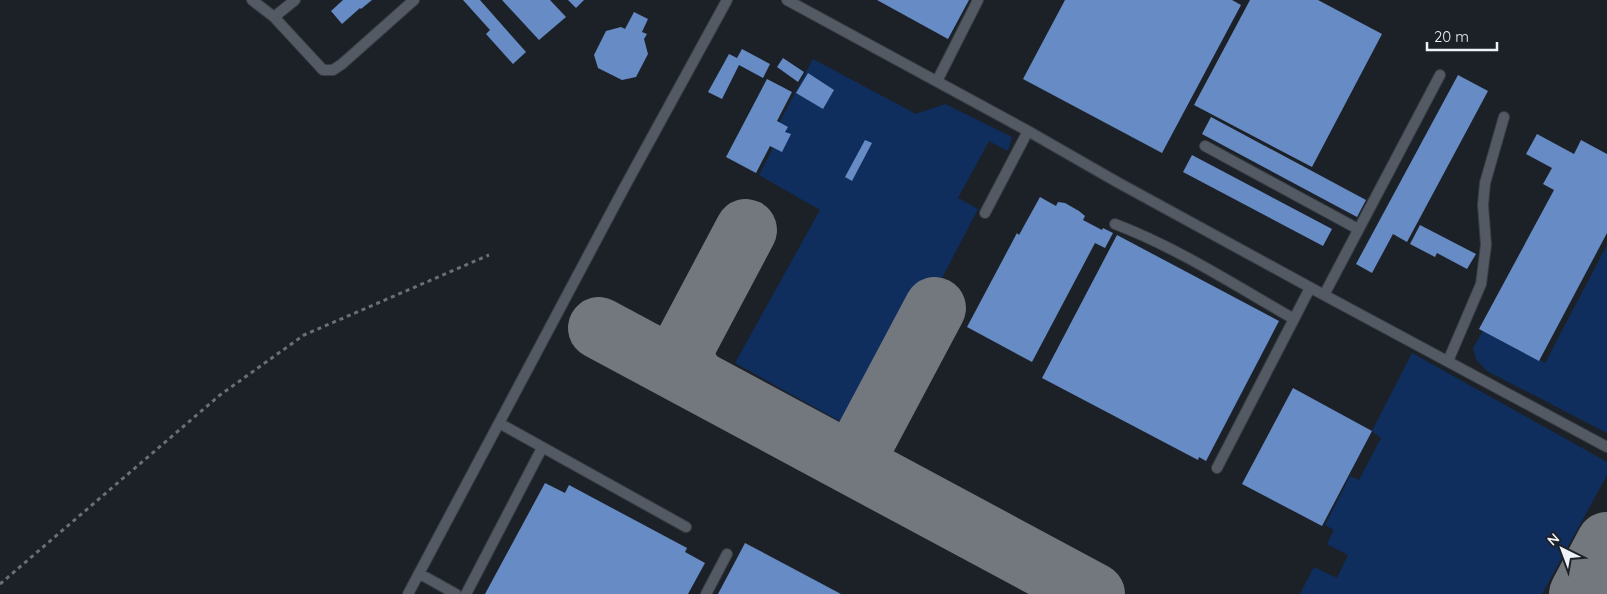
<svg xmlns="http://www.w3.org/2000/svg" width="1607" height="594" font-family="Quicksand,sans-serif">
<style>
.green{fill:#0f2e5e}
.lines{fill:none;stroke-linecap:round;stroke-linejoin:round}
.taxiway{stroke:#73777e;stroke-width:62}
.building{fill:#668bc5}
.lane-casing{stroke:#393d44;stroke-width:12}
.path{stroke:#6b6f75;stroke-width:3;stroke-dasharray:4 4;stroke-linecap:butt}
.lane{stroke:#545a63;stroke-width:10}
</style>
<rect width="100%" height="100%" fill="#1c2128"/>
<path class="green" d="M813 59 916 114 945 104 1012 137 1008 151 989 141 958 198 978 209 861 433 735 363 820 210 759 175 773 148 768 144Z
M1607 245V433L1487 371 1476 359 1473 348 1483 331 1545 363Z
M1412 353 1607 462V475L1542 594H1300L1314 567 1337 578 1348 555 1327 544 1334 530 1325 525 1350 476 1359 480 1381 438 1372 431Z"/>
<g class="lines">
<path class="taxiway" d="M599 328 1094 594
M698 381C687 370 683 360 685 345L746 230
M852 464 935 308
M1580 594 1607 543"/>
</g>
<path class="building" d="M343 0H372L361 9 360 8 342 24 331 11Z
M463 0H480L526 52 513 64 486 34 490 30Z
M502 0H550L566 17 539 40Z
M568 0H584L576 8Z
M877 0H969L948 39Z
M1065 0H1232L1241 5 1162 153 1023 79Z
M1250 0H1318L1382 34 1312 167 1194 105Z
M634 12 648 19 642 32 647 34 644 39 648 54 636 77 622 80 598 68 594 55 606 31 621 27 625 29Z
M742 49 770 64 763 78 739 65 722 99 708 92 729 54 737 58Z
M783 58 804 72 798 82 777 67Z
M808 73 834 90 823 109 796 93Z
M1458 75 1488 91 1407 242 1393 234 1372 273 1356 264Z
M767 79 792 92 777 121 788 127 785 132 791 134 782 152 770 146 756 173 726 157Z
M1211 117 1366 200 1357 217 1202 134Z
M1537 134 1574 154 1581 140 1607 154V233L1539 361 1479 329 1554 190 1543 184 1552 168 1526 154Z
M865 140 872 143 852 181 845 177Z
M1192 155 1332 229 1323 246 1183 172Z
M1040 197 1056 206 1058 202 1065 203 1079 211 1085 216 1083 220 1102 230 1103 228 1113 233 1105 248 1095 243 1032 362 967 327 1017 233 1019 235Z
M1420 225 1476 254 1467 269 1437 253 1435 257 1410 244Z
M1117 235 1279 321 1206 461 1199 457 1198 460 1042 378Z
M1293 388 1372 431 1322 526 1242 484Z
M545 483 565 493 569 485 687 548 685 552 705 563 688 594H485Z
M745 543 841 594H718Z"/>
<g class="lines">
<defs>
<path id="lane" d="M252 0 274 17 323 70H333L342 64 414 0
M787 0 1028 131 1117 182 1324 295 1607 447
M274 17 295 0
M937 81 978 0
M1205 146 1358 229
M985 213 1028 131
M1115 224C1178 248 1236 286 1294 319L1217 468
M1324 295 1440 75
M1294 319 1310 288
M1448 361 1481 284 1486 245 1483 205 1485 183 1504 117
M499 423 686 527
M420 574 456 594
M408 594 624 188 727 0
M466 594 542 448
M706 594 727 554"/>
</defs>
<use href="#lane" class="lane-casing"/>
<path class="path" d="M0 584 220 395 304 335 489 255"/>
<use href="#lane" class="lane"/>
</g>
<g transform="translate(1562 549) rotate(318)" stroke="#1c2128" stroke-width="4" paint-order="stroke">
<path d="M0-4L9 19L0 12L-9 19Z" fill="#eff2f8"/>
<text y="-8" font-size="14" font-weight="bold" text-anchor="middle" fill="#eff2f8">N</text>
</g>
<path d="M1427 42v8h70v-8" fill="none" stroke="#eff2f8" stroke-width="2.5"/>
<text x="1434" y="42" font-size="15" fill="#eff2f8" stroke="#1c2128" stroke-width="4" paint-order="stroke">20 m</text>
</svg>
